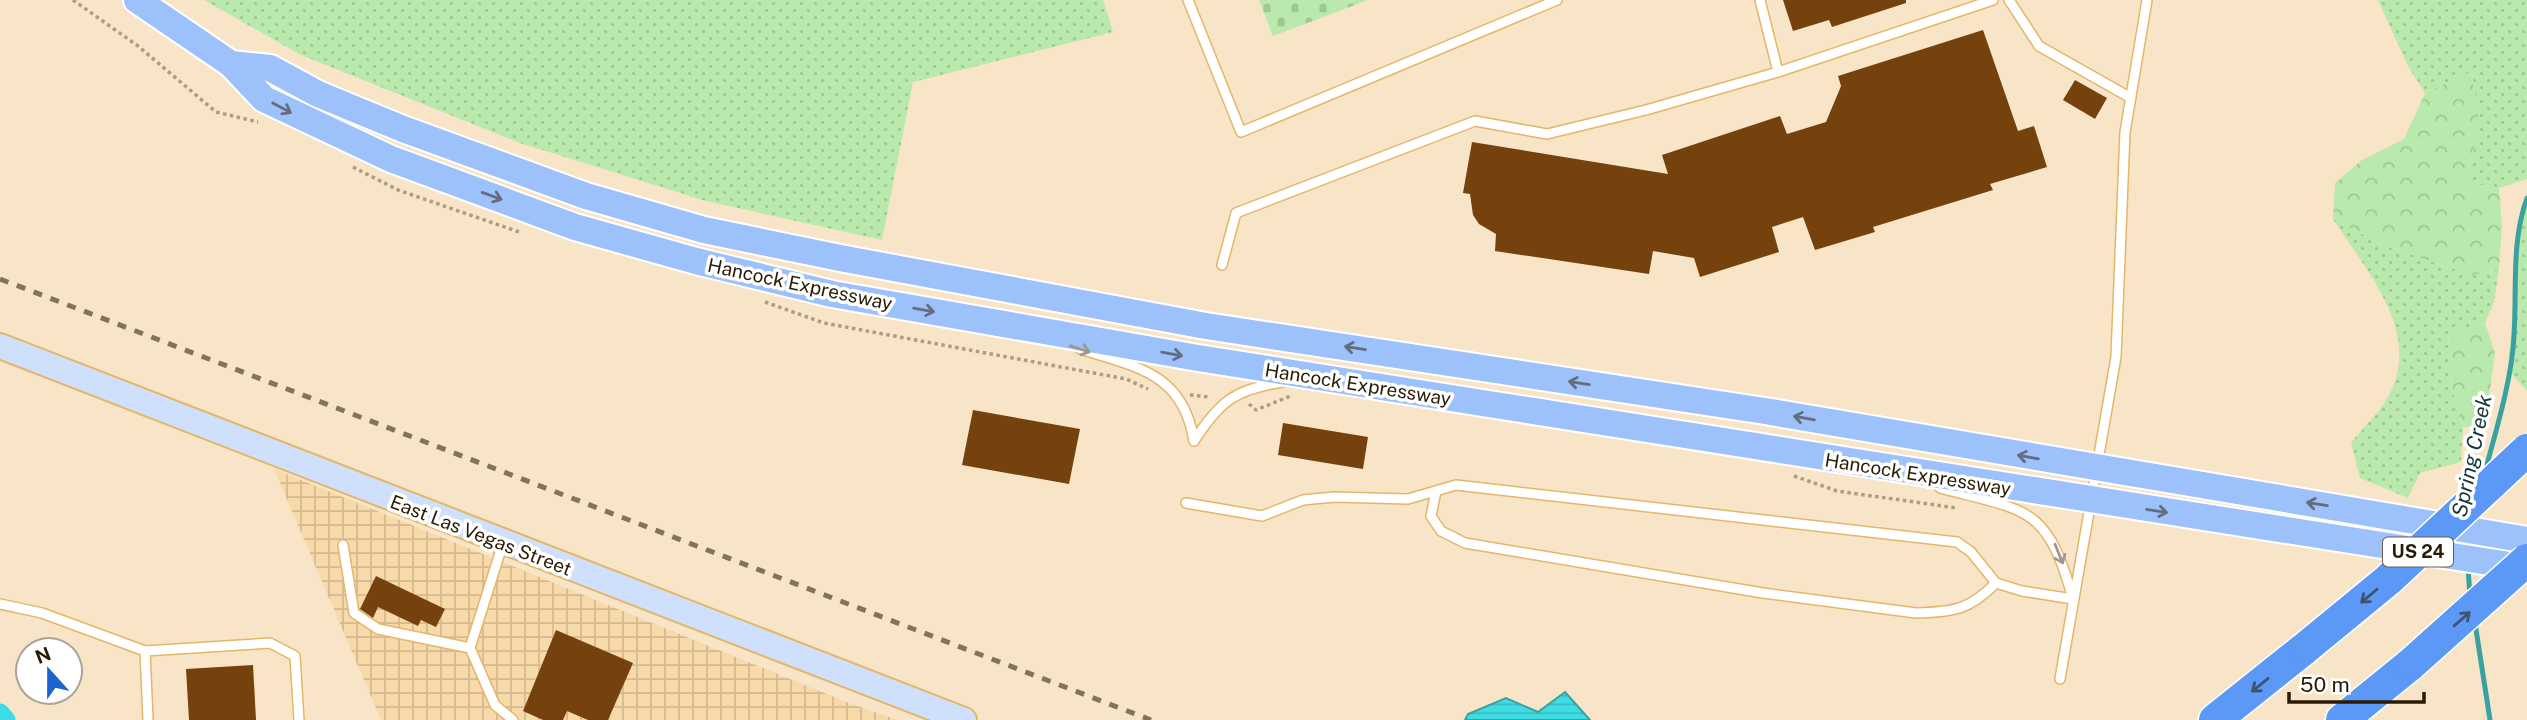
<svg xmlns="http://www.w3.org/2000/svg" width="2527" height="720" font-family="'Public Sans',sans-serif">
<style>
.industrial{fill:url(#industrial-grid)}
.grass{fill:url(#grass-dots)}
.forest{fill:url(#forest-crowns)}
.cemetery{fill:url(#cemetery-stones)}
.water{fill:url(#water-rules);stroke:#39a2a0;stroke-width:2}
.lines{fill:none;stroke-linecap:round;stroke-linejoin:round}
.stream{stroke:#39a2a0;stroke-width:5}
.canal{stroke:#40dce3;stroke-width:19}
.building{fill:#75410d}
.lane-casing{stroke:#e4b669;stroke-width:12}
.secondary-casing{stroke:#e4b669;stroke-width:28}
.primary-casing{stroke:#fff;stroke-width:30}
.highway-casing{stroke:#fff;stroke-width:35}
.path{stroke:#ac9c80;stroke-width:3.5;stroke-dasharray:3.5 3.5;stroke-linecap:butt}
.lane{stroke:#fff;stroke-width:9}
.secondary{stroke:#cee0fc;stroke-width:24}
.primary{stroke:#9dc1fa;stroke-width:26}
.highway{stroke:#5c98f6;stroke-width:32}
.rail{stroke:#837359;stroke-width:5;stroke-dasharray:9 9;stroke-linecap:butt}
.highway-bridge-casing{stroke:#fff;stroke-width:35;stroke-linecap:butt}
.highway-bridge{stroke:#5c98f6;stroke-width:32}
.oneway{stroke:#626e7e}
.oneway2{stroke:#9e988e}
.oneway3{stroke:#3f5370}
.labels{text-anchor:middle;stroke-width:7;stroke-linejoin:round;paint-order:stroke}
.shield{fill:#fff;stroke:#685f4f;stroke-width:2}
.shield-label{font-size:18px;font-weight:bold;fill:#281b03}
.street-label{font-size:19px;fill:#281b03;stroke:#fff}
.water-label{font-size:21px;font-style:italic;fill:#163637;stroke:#fff}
</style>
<defs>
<pattern id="industrial-grid" width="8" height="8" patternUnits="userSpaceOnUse" patternTransform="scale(1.75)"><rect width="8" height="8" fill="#f8d9a9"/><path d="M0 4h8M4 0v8" fill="none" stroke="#d5ba90"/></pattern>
<pattern id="grass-dots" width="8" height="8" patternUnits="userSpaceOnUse" patternTransform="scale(1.75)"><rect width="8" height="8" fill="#b9e9ac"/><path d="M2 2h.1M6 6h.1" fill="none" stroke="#9fc792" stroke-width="1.8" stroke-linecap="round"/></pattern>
<pattern id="forest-crowns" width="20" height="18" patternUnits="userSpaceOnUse" patternTransform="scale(1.75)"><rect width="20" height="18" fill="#b9e9ac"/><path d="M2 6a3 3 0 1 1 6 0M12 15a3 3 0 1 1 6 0" fill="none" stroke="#9fc792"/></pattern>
<pattern id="cemetery-stones" width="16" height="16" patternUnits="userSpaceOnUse" patternTransform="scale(1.75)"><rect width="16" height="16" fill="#b9e9ac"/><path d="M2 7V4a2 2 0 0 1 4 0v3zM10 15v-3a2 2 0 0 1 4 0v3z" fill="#9fc792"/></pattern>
<pattern id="water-rules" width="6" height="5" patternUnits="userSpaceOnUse" patternTransform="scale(1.75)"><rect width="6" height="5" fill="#40dce3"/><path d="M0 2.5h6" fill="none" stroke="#38bcc1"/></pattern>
</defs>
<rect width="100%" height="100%" fill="#f8e5c8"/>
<path class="industrial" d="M274 469 849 703 898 720H381Z"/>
<path class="grass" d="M204 0H1103L1113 32 913 82 882 240 706 201 520 143 301 55Z
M2378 0H2527V179L2499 188 2466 183 2480 125 2471 72 2425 93 2409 68Z
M2527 198V391L2508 370 2521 215Z
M2333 219 2385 246 2472 275 2499 269 2494 302 2485 323 2448 332 2451 386 2463 428 2461 462 2420 473 2408 498 2360 478 2351 443C2362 429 2376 416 2385 402 2427 337 2367 272 2333 219Z"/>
<path class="forest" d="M2471 72 2480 125 2466 183 2499 188 2502 225 2499 269 2472 275 2385 246 2333 219 2335 183 2362 160 2404 139 2425 93Z
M2485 323 2495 353 2485 426 2463 427 2451 386 2448 332Z"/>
<path class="cemetery" d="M1259 0H1368L1273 36Z"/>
<path class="water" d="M1565 692 1590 720H1465L1468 714 1506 698 1538 712Z"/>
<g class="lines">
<path class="stream" d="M2485 472C2496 430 2512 379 2514 336 2517 290 2511 242 2527 198
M2468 568 2470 596
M2475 623 2490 720"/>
<path class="canal" d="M0 713 6 720"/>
</g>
<path class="building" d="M1783 0H1906V3L1832 27 1829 20 1793 31Z
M1983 30 2018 131 2034 126 2047 167 1990 184 1993 190 1873 227 1875 232 1815 250 1803 217 1772 227 1779 252 1700 277 1694 258 1653 251 1649 274 1495 251 1496 234 1479 224 1473 215 1470 194 1463 193 1472 142 1668 174 1662 155 1780 116 1787 134 1826 122 1841 86 1838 76Z
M2075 80 2107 98 2095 119 2063 100Z
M973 410 1080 429 1069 484 962 465Z
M1283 423 1368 437 1363 469 1278 455Z
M376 576 445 609 436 627 421 620 418 626 378 607 373 618 360 609Z
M556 630 633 663 608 720H588L567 711 563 720H543L523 711Z
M253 665 256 720H189L186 669Z"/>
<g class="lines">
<defs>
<path id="lane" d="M1188 0 1241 132 1557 0
M1760 0 1778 72
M2009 0 2039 46 2131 98
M1222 265 1236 213 1475 121 1547 134 1646 110 1778 72 1993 0
M1080 349C1137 367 1183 373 1194 441
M1194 441C1220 401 1235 389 1283 382
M1436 491 1431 516 1441 531 1465 543 1763 593 1916 613C1954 612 1969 610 1996 583
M1186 503 1262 516 1303 500 1334 497 1408 499 1456 485 1957 542 1971 552 1996 583 2022 591 2073 599C2047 505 2027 511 1940 488
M503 543 470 648 495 705 513 720
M343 545 354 613 378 629 470 648
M0 604 42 613 145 651 270 643 295 656 299 720
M145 651 148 720
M2060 679 2116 357 2125 132 2147 0"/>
<path id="secondary" d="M0 346 964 720"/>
<path id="primary" d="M137 0 231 64 264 99 391 159 575 227 696 261 832 294 1198 358 2527 568
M231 64 270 68 318 94 403 129 586 196 704 230 840 258 1206 326 1765 411 2527 540"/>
<path id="highway" d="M2215 720 2304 649
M2342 720 2411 664"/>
</defs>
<use href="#lane" class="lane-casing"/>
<use href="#secondary" class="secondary-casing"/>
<use href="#primary" class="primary-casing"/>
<use href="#highway" class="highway-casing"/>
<path class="path" d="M73 0 138 46 216 112 258 122
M353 167 398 190 522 233
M765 302 824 323 1126 379 1148 389
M1190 395 1210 397
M1249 404 1256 410 1293 395
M1794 476 1837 491 1957 508"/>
<use href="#lane" class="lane"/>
<use href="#secondary" class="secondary"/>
<use href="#primary" class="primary"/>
<use href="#highway" class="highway"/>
<path class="rail" d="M0 279 1151 720"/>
<defs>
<path id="highway-bridge" d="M2304 649 2388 580 2527 450
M2411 664 2527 560"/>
</defs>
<use href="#highway-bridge" class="highway-bridge-casing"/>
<use href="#highway-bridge" class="highway-bridge"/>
</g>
<defs><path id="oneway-shaft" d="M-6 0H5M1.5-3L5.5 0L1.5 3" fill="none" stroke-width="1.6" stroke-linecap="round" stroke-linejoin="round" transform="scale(1.75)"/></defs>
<g class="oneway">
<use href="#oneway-shaft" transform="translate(282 108) rotate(28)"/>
<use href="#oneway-shaft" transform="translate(492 196) rotate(20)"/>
<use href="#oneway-shaft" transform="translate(924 310) rotate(10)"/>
<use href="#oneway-shaft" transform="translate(1355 348) rotate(-171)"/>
<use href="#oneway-shaft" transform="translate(1172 354) rotate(10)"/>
<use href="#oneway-shaft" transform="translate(1579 383) rotate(-171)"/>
<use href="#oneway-shaft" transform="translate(1804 418) rotate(-170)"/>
<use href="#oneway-shaft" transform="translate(2028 457) rotate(-170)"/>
<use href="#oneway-shaft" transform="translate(2317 504) rotate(-171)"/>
<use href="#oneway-shaft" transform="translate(2157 511) rotate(9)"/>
</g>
<g class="oneway2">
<use href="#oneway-shaft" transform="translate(1080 349) rotate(17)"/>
<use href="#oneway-shaft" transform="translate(2059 554) rotate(68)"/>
</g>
<g class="oneway3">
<use href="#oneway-shaft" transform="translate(2369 596) rotate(140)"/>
<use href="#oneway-shaft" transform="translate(2462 619) rotate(-41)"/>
<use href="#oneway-shaft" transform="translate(2260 685) rotate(141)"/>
</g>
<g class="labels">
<rect class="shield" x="2383" y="537.5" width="70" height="29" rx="5"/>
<g class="shield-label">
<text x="2418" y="558">US 24</text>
</g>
<g class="street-label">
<text transform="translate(800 284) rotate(12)" y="7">Hancock Expressway</text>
<text transform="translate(1358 384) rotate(9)" y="7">Hancock Expressway</text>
<text transform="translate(1918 474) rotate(9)" y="7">Hancock Expressway</text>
<text transform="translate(481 535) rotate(21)" y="7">East Las Vegas Street</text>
</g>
<g class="water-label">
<text transform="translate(2472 456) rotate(-78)" y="7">Spring Creek</text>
</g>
</g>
<g transform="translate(49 671) rotate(339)"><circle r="33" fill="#ffffff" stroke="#a9a49a" stroke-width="2"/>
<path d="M0-5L12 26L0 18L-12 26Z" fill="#1b64cf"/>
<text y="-10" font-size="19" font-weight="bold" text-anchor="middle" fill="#281b03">N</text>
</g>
<path d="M2289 692v10h135v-10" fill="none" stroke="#281b03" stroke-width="3.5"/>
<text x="2300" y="692" font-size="21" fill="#281b03" stroke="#ffffff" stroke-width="5" paint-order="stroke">50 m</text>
</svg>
